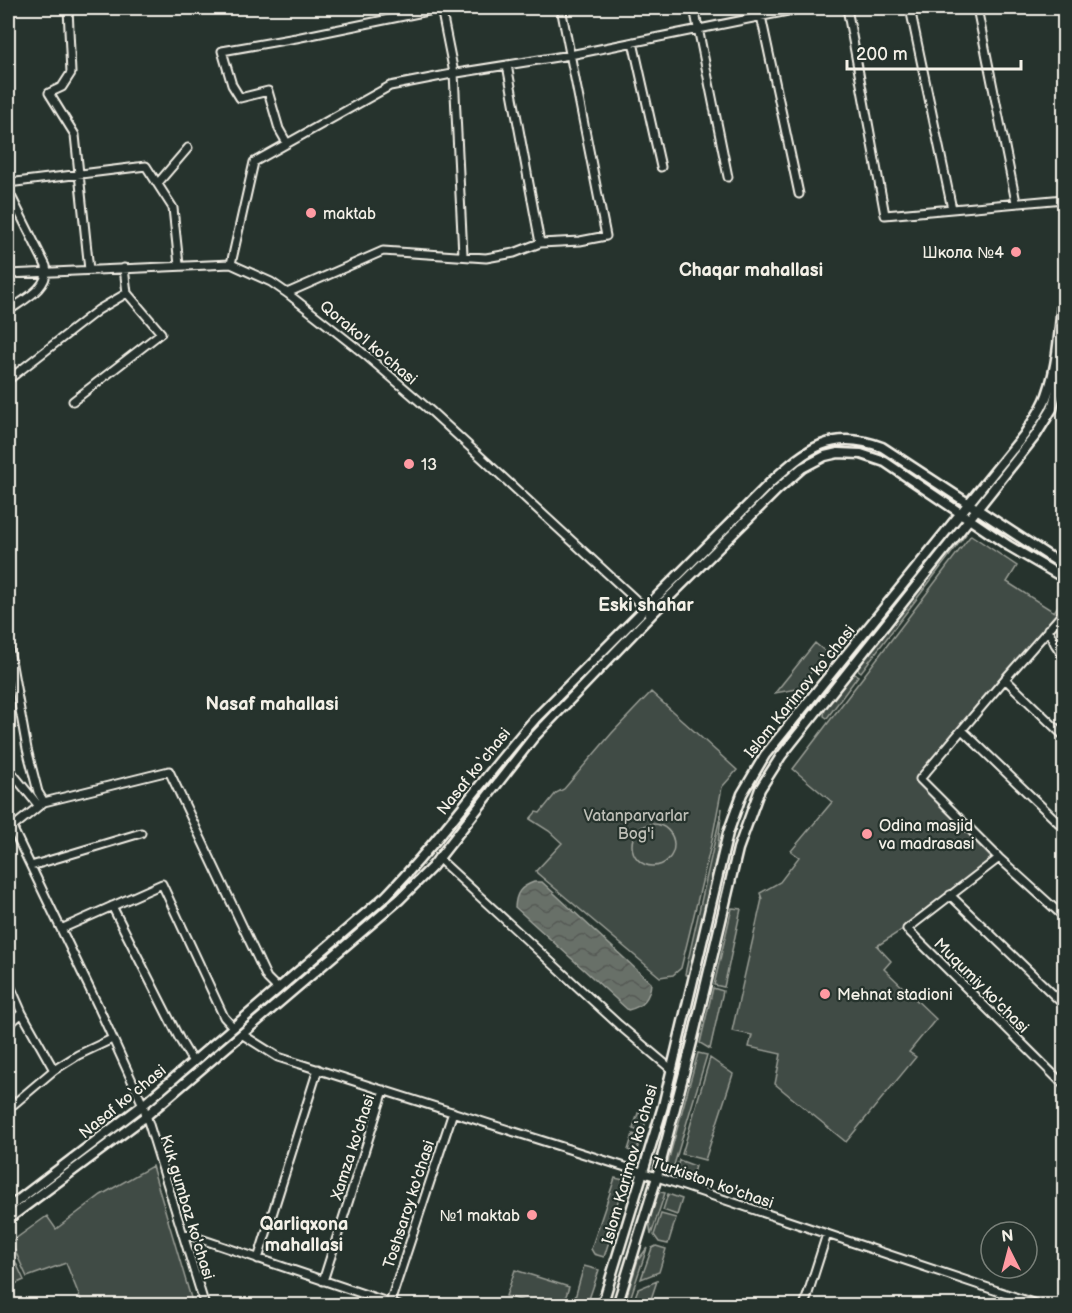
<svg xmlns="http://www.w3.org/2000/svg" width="1072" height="1313" font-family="'Balsamiq Sans',sans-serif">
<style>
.green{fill:#414b45;stroke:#9a9e96;stroke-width:1.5}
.water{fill:url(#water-waves);stroke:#9fa39b;stroke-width:1.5}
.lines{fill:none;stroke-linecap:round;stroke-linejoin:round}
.stream{stroke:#9fa39b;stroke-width:1.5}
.minor-casing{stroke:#f4f1e8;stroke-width:11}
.major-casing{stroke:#f4f1e8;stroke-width:13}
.minor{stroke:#26332d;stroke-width:7}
.major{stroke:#26332d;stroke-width:8}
.poi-dot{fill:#ff9aa2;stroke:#26332d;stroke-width:2}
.labels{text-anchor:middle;stroke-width:4.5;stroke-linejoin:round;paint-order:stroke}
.poi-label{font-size:16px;fill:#f4f1e8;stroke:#26332d;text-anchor:start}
.street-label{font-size:16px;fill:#f4f1e8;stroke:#26332d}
.park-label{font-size:16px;fill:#bebfb7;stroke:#26332d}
.neighbourhood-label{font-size:18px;font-weight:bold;fill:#f4f1e8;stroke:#26332d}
</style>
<defs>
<pattern id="water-waves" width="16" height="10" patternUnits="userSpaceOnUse" patternTransform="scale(1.5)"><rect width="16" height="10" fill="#676f68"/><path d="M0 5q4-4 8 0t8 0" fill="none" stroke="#565a55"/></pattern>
</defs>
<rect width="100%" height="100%" fill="#26332d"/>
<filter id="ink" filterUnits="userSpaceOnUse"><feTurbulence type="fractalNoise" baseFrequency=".0167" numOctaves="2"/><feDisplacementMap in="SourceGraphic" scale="12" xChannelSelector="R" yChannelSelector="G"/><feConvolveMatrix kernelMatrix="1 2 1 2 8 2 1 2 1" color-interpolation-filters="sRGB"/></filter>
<g filter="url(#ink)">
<path class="green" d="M965 533 966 534 861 672 856 668Z
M971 535 1017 566 1007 582 1054 612 1064 597V607L916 779 993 860 908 926 877 946 891 961 884 969 936 1019 909 1052 916 1057 846 1142 775 1084 781 1054 749 1047 752 1035 732 1031 762 899 760 893 780 882 799 857 791 851 832 802 793 769Z
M815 643 827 653 797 689 775 693Z
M853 673 858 676 827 718 824 716 825 708Z
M651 692 737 770 722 787 711 845 681 968 673 975 660 977 537 873 536 871 562 843 549 831 530 819 536 812 540 813 556 793 564 789 612 733Z
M722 808 717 853 691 972 687 975 685 974Z
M732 908 741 909 724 987 714 985Z
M713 988 723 991 710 1049 700 1043Z
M698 1053 707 1055 671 1175 665 1173Z
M710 1058 733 1074 705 1160 682 1154Z
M638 1113 647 1116 643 1132 633 1129Z
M633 1134 641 1137 636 1153 628 1150Z
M679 1160 695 1166 691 1180 675 1176Z
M152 1166 193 1305H83L66 1263 27 1277 11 1242 47 1216 56 1229 101 1195Z
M615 1178 628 1181 623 1195 619 1198 615 1210 617 1216 604 1257 594 1254 591 1249Z
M661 1192 665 1193 651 1235 649 1220 658 1194Z
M668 1194 682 1199 677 1215 663 1210Z
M661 1214 676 1218 668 1244 659 1242 654 1235Z
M8 1246 24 1280 8 1287Z
M656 1246 666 1249 659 1272 641 1279 652 1248Z
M647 1248 628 1305H624L638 1260Z
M584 1266 599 1270 587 1305H573Z
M515 1270 569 1287 563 1305H537L506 1296Z
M657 1281 649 1305H632L638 1289Z"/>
<path class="water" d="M534 882H542L651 983C650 998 642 1007 628 1010L515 907C516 893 520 887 534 882Z"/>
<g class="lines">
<path class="stream" d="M632 845a21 21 0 1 1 42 0a21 21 0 1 1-42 0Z"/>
<defs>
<path id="minor" d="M68 8 71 73 62 87 49 93 75 135 89 270
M441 8 454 73 463 255
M694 8 728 177
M847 8 885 215 1064 199
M910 8 952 209
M977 8 1016 202
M761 16 799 194
M633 42 661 167
M507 65 540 243
M287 143 279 129 268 91 240 98 232 85 222 51 296 38 443 8
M8 183 146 166 173 208 179 265
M158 183 188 148
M8 190 46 266C50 288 23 300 8 311
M231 264 254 162 390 86 457 73 570 55 803 8
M8 274 231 264 271 282 287 293 368 357 432 412 648 611
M287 293 383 251 486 258 514 253 540 243 580 241 606 236 561 8
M8 380 98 310 127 293 124 268
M73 401 161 333 127 293
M1064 612 1005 679 920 779 999 858 1064 917
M1048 629 1055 644 1064 657
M8 643 27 749 38 792 44 802
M1005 679 1064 736
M962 730 1064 828
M8 768 38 805
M12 827 98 1006 143 1105 205 1306
M8 831 44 802 169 771 267 978 278 989
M438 858 619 1025 671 1069
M999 858 907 929 1064 1085
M31 866 141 833
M950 895 1064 1005
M112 906 180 1040 193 1062
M61 929 162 884 224 1017 233 1027
M8 981 22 1013 54 1070
M8 1025 22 1013
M243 1035 278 1057 657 1177 1042 1306
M8 1109 54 1070 78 1055 112 1039
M183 1233 399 1306
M258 1259 318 1069
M323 1281 384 1090
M389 1306 453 1112
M804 1306 827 1234"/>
<path id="major" d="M8 1208 143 1105 386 896C440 840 484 777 535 719L772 481C807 449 832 428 882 447L1064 566
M8 1219 146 1116 400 899 432 867 533 738 652 614 778 489 802 468 825 456 838 453 861 454 885 462 1009 546 1064 578
M602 1306 663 1106 728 833 742 794 765 755 1024 435C1032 422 1042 410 1047 395 1060 359 1060 318 1064 281
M617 1306 657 1177 692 1042 738 849 760 789 781 756 1036 435 1052 409 1064 363"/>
</defs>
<use href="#minor" class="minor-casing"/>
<use href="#major" class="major-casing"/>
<use href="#minor" class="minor"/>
<use href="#major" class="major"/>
</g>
</g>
<g class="poi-dot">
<circle cx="311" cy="213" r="6"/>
<circle cx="1016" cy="252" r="6"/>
<circle cx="409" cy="464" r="6"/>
<circle cx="867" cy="834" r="6"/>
<circle cx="825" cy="994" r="6"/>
<circle cx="532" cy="1215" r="6"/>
</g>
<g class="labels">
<g class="poi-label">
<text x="323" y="219">maktab</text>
<text x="1004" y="258" text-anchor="end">Школа №4</text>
<text x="421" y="470">13</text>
<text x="879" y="831">Odina masjid<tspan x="879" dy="18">va madrasasi</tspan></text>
<text x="837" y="1000">Mehnat stadioni</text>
<text x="520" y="1221" text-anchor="end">№1 maktab</text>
</g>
<g class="street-label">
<text transform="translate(369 342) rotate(40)" y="6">Qorako'l ko'chasi</text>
<text transform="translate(799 691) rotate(-51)" y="6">Islom Karimov ko‘chasi</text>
<text transform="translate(473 771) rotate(-51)" y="6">Nasaf ko‘chasi</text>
<text transform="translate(982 985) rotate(45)" y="6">Muqumiy ko'chasi</text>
<text transform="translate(122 1101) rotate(-39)" y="6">Nasaf ko‘chasi</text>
<text transform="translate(352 1147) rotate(-72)" y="6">Xamza ko'chasi</text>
<text transform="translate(629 1164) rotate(-74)" y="6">Islom Karimov ko‘chasi</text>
<text transform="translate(713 1182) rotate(19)" y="6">Turkiston ko'chasi</text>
<text transform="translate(408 1204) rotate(-72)" y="6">Toshsaroy ko'chasi</text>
<text transform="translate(188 1207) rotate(73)" y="6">Kuk gumbaz ko'chasi</text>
</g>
<g class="park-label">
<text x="636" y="821">Vatanparvarlar<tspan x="636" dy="18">Bog'i</tspan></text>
</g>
<g class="neighbourhood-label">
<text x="751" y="276">Chaqar mahallasi</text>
<text x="646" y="611">Eski shahar</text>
<text x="272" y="710">Nasaf mahallasi</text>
<text x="304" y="1230">Qarliqxona<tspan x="304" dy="21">mahallasi</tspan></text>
</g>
</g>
<rect width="1072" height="1313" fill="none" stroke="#26332d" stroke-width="30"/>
<rect x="15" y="15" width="1042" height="1283" fill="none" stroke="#f4f1e8" stroke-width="2" filter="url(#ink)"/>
<g transform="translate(1009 1250) rotate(354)"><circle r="28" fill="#26332d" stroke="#787f78" stroke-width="1.5"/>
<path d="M0-4.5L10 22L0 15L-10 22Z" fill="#ff9aa2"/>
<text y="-9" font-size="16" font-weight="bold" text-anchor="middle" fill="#f4f1e8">N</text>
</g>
<path d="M847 60v9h174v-9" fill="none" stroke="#f4f1e8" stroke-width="3"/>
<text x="856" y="60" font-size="18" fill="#f4f1e8" stroke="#26332d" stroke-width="4.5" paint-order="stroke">200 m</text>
</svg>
